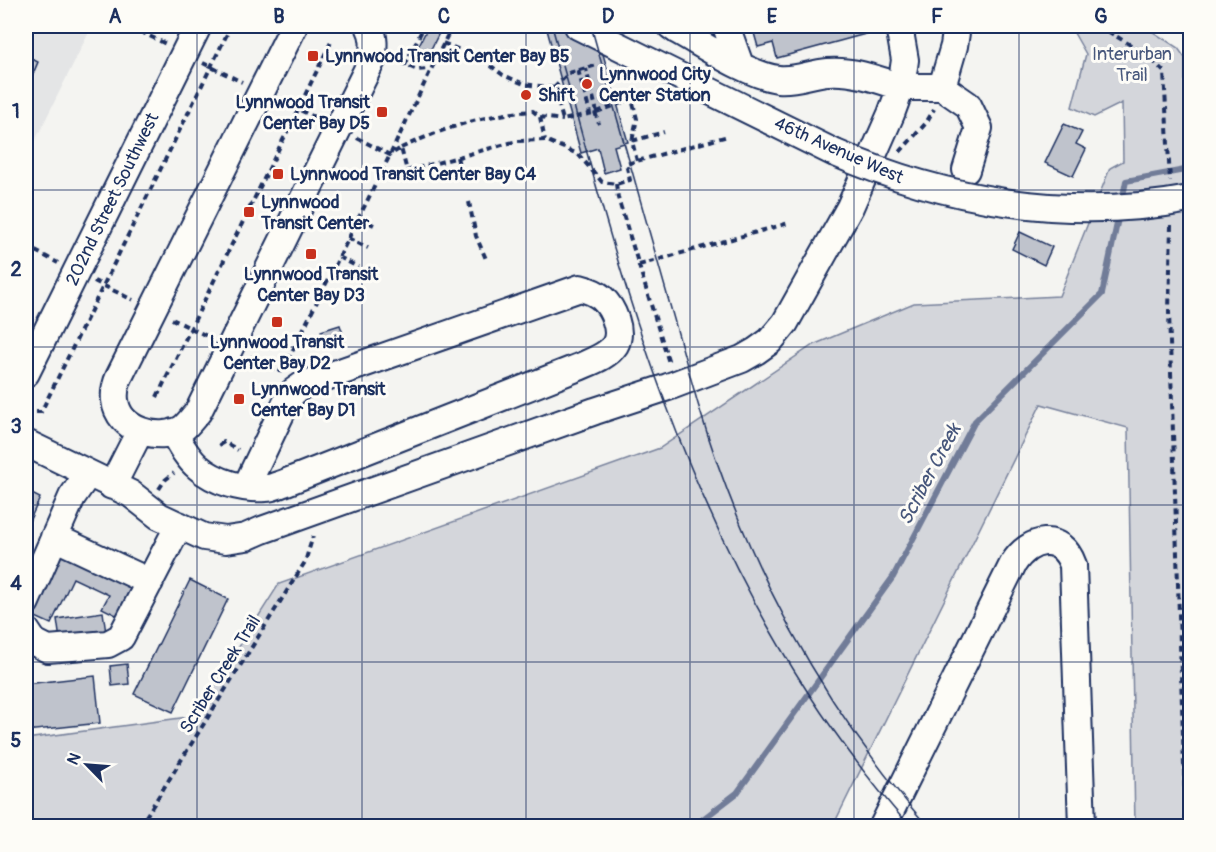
<svg xmlns="http://www.w3.org/2000/svg" width="1216" height="852" font-family="Pangolin,sans-serif">
<style>
.built{fill:#e4e5e6}
.green{fill:#d4d6db;stroke:#78829c;stroke-width:1.5}
.lines{fill:none;stroke-linecap:round;stroke-linejoin:round}
.stream{stroke:#717c98;stroke-width:6}
.building{fill:#bfc3cc;stroke:#1b2f5e;stroke-width:1.5}
.minor-casing{stroke:#1b2f5e;stroke-width:30}
.path{stroke:#1b2f5e;stroke-width:4;stroke-dasharray:6 4.5;stroke-linecap:butt}
.minor{stroke:#fdfcf7;stroke-width:26}
.tram{stroke:#1b2f5e;stroke-width:1.5}
.minor-bridge-casing{stroke:#1b2f5e;stroke-width:30;stroke-linecap:butt}
.minor-bridge{stroke:#fdfcf7;stroke-width:26}
.grid{fill:none;stroke:#1b2f5e;stroke-width:1.5;stroke-opacity:0.55}
.poi-dot{fill:#c8321e;stroke:#fdfcf7;stroke-width:2}
.labels{text-anchor:middle;stroke-width:6;stroke-linejoin:round;paint-order:stroke}
.park-label{font-size:18px;fill:#49597d;stroke:#fdfcf7}
.poi-label{font-size:18px;font-weight:bold;fill:#1b2f5e;stroke:#fdfcf7;text-anchor:start}
.street-label{font-size:18px;fill:#1b2f5e;stroke:#fdfcf7}
.water-label{font-size:20px;font-style:italic;fill:#46567b;stroke:#fdfcf7}
.neatline{fill:none;stroke:#1b2f5e;stroke-width:2}
.grid-label{font-size:20px;text-anchor:middle;font-weight:bold;fill:#1b2f5e}
</style>
<rect width="100%" height="100%" fill="#f4f4f1"/>
<filter id="ink" filterUnits="userSpaceOnUse"><feTurbulence type="fractalNoise" baseFrequency=".0167" numOctaves="2"/><feDisplacementMap in="SourceGraphic" scale="12" xChannelSelector="R" yChannelSelector="G"/><feConvolveMatrix kernelMatrix="1 2 1 2 8 2 1 2 1" color-interpolation-filters="sRGB"/></filter>
<g filter="url(#ink)">
<path class="built" d="M26 26H92L26 159Z"/>
<path class="green" d="M1070 26H1144L1178 48 1185 58V85L1190 89V826H1135L1128 428 1041 404 833 826H26V739L195 716 279 584 660 448 813 345 914 303 1059 296 1110 168 1123 161 1122 103 1094 117 1072 107 1086 54Z"/>
<g class="lines">
<path class="stream" d="M1122 201 1126 181 1190 169
M694 826 737 793 893 577 975 421 1102 294 1119 214"/>
</g>
<path class="building" d="M546 26H595L628 142 614 146 620 168 604 173 598 148 581 153Z
M752 26H895L777 58 773 43 758 47Z
M428 27 439 33 425 61 414 55Z
M26 56 38 62 26 90Z
M1064 124 1082 132 1076 144 1086 149 1073 176 1045 163Z
M1020 232 1052 247 1044 265 1012 249Z
M340 325 345 340 326 346 321 331Z
M26 491 40 498 26 528Z
M61 552 135 587 120 617 102 608 109 595 73 578 51 624 31 615Z
M190 580 228 599 173 712 134 694Z
M103 612 106 633 60 640 57 619Z
M127 664 129 684 112 686 110 666Z
M95 676 100 723 26 731V684Z"/>
<g class="lines">
<defs>
<path id="minor" d="M294 26 119 377C116 384 114 392 115 400 118 430 158 442 182 429 188 425 193 417 198 412L372 60C374 47 375 37 369 26
M578 26 833 152
M726 26 740 65
M899 26 905 60 901 87H942L968 105 979 128 966 170
M942 87 954 46 957 26
M26 373 198 26
M173 432C180 444 187 458 198 467 215 482 243 490 266 488 272 488 278 485 284 483L579 367C590 362 608 356 615 345 623 331 613 308 602 298 595 292 588 290 580 288L303 385 293 392 286 403 246 487
M26 443 131 494 159 516 204 537 226 540 246 537 262 530 595 411 668 387 742 359 756 351 770 341 785 323 850 207 891 114 901 87C877 79 853 70 828 72 811 73 796 81 778 79 748 75 705 46 678 31L671 26
M112 486 140 431
M54 537 150 582
M26 602 72 497 88 474
M26 630 34 642 48 649 108 644 121 637 179 525
M883 826 1013 564C1029 538 1061 531 1073 565L1082 826"/>
</defs>
<use href="#minor" class="minor-casing"/>
<path class="path" d="M1099 26 1149 56 1164 72 1170 181
M131 27 166 44
M443 43 482 59 503 75 524 84 554 88 563 120 597 112 586 69
M400 62 417 70 429 69
M203 63 242 82
M405 65 424 26
M578 70 590 113
M554 88 569 73 597 65
M282 101 318 119
M595 112 599 124
M597 112 632 99 637 119 632 141
M540 117 545 140
M357 138 390 155 401 148 407 171 517 141 545 140 578 154 602 182 616 184 630 180 626 164 728 136
M401 148C443 128 487 114 533 111L540 117 563 120
M900 152 926 123 934 109
M457 157 461 173
M637 161 632 141 664 132
M616 184 618 198 669 363
M469 202 476 236 486 259
M359 218 378 227
M1171 225 1169 312 1186 826
M348 238 368 248
M26 246 58 263
M339 257 358 267
M639 265 789 223
M94 281 133 300
M172 319 211 338
M250 357 282 372
M283 370 390 155 452 26
M157 397 332 40
M36 412H41L231 26
M219 445 224 442 238 450
M159 489 165 480 174 473
M140 826 305 562 313 536"/>
<use href="#minor" class="minor"/>
<path class="tram" d="M552 26C588 155 621 287 669 412 725 562 803 706 909 826
M591 26 698 404C746 563 818 700 927 826"/>
<defs>
<path id="minor-bridge" d="M833 152C946 201 1068 222 1190 199"/>
</defs>
<use href="#minor-bridge" class="minor-bridge-casing"/>
<use href="#minor-bridge" class="minor-bridge"/>
</g>
</g>
<path class="grid" d="M197 26V826M362 26V826M526 26V826M690 26V826M854 26V826M1019 26V826M26 190H1190M26 347H1190M26 505H1190M26 662H1190"/>
<g class="poi-dot">
<rect x="307" y="50" width="12" height="12" rx="3"/>
<circle cx="587" cy="84" r="6"/>
<circle cx="526" cy="95" r="6"/>
<rect x="376" y="106" width="12" height="12" rx="3"/>
<rect x="272" y="168" width="12" height="12" rx="3"/>
<rect x="243" y="206" width="12" height="12" rx="3"/>
<rect x="305" y="248" width="12" height="12" rx="3"/>
<rect x="271" y="316" width="12" height="12" rx="3"/>
<rect x="233" y="393" width="12" height="12" rx="3"/>
</g>
<g class="labels">
<g class="park-label">
<text x="1132" y="60">Interurban<tspan x="1132" dy="21">Trail</tspan></text>
</g>
<g class="poi-label">
<text x="325" y="62">Lynnwood Transit Center Bay B5</text>
<text x="599" y="80">Lynnwood City<tspan x="599" dy="21">Center Station</tspan></text>
<text x="538" y="101">Shift</text>
<text x="370" y="108" text-anchor="end">Lynnwood Transit<tspan x="370" dy="21">Center Bay D5</tspan></text>
<text x="290" y="180">Lynnwood Transit Center Bay C4</text>
<text x="261" y="208">Lynnwood<tspan x="261" dy="21">Transit Center</tspan></text>
<text x="311" y="280" text-anchor="middle">Lynnwood Transit<tspan x="311" dy="21">Center Bay D3</tspan></text>
<text x="277" y="348" text-anchor="middle">Lynnwood Transit<tspan x="277" dy="21">Center Bay D2</tspan></text>
<text x="251" y="395">Lynnwood Transit<tspan x="251" dy="21">Center Bay D1</tspan></text>
</g>
<g class="street-label">
<text transform="translate(839 150) rotate(24)" y="6">46th Avenue West</text>
<text transform="translate(112 199) rotate(-64)" y="6">202nd Street Southwest</text>
<text transform="translate(220 674) rotate(-58)" y="6">Scriber Creek Trail</text>
</g>
<g class="water-label">
<text transform="translate(929 474) rotate(-62)" y="7">Scriber Creek</text>
</g>
</g>
<rect width="1216" height="852" fill="none" stroke="#fdfcf7" stroke-width="66"/>
<g transform="translate(87 765) rotate(295)" stroke="#fdfcf7" stroke-width="4.5" paint-order="stroke">
<path d="M0-4.5L10 22L0 15L-10 22Z" fill="#1b2f5e"/>
<text y="-9" font-size="16" font-weight="bold" text-anchor="middle" fill="#1b2f5e">N</text>
</g>
<rect x="33" y="33" width="1150" height="786" class="neatline"/>
<g class="grid-label">
<text x="115" y="23">A</text>
<text x="279" y="23">B</text>
<text x="444" y="23">C</text>
<text x="608" y="23">D</text>
<text x="772" y="23">E</text>
<text x="937" y="23">F</text>
<text x="1101" y="23">G</text>
<text x="16" y="118">1</text>
<text x="16" y="276">2</text>
<text x="16" y="433">3</text>
<text x="16" y="590">4</text>
<text x="16" y="747">5</text>
</g>
</svg>
